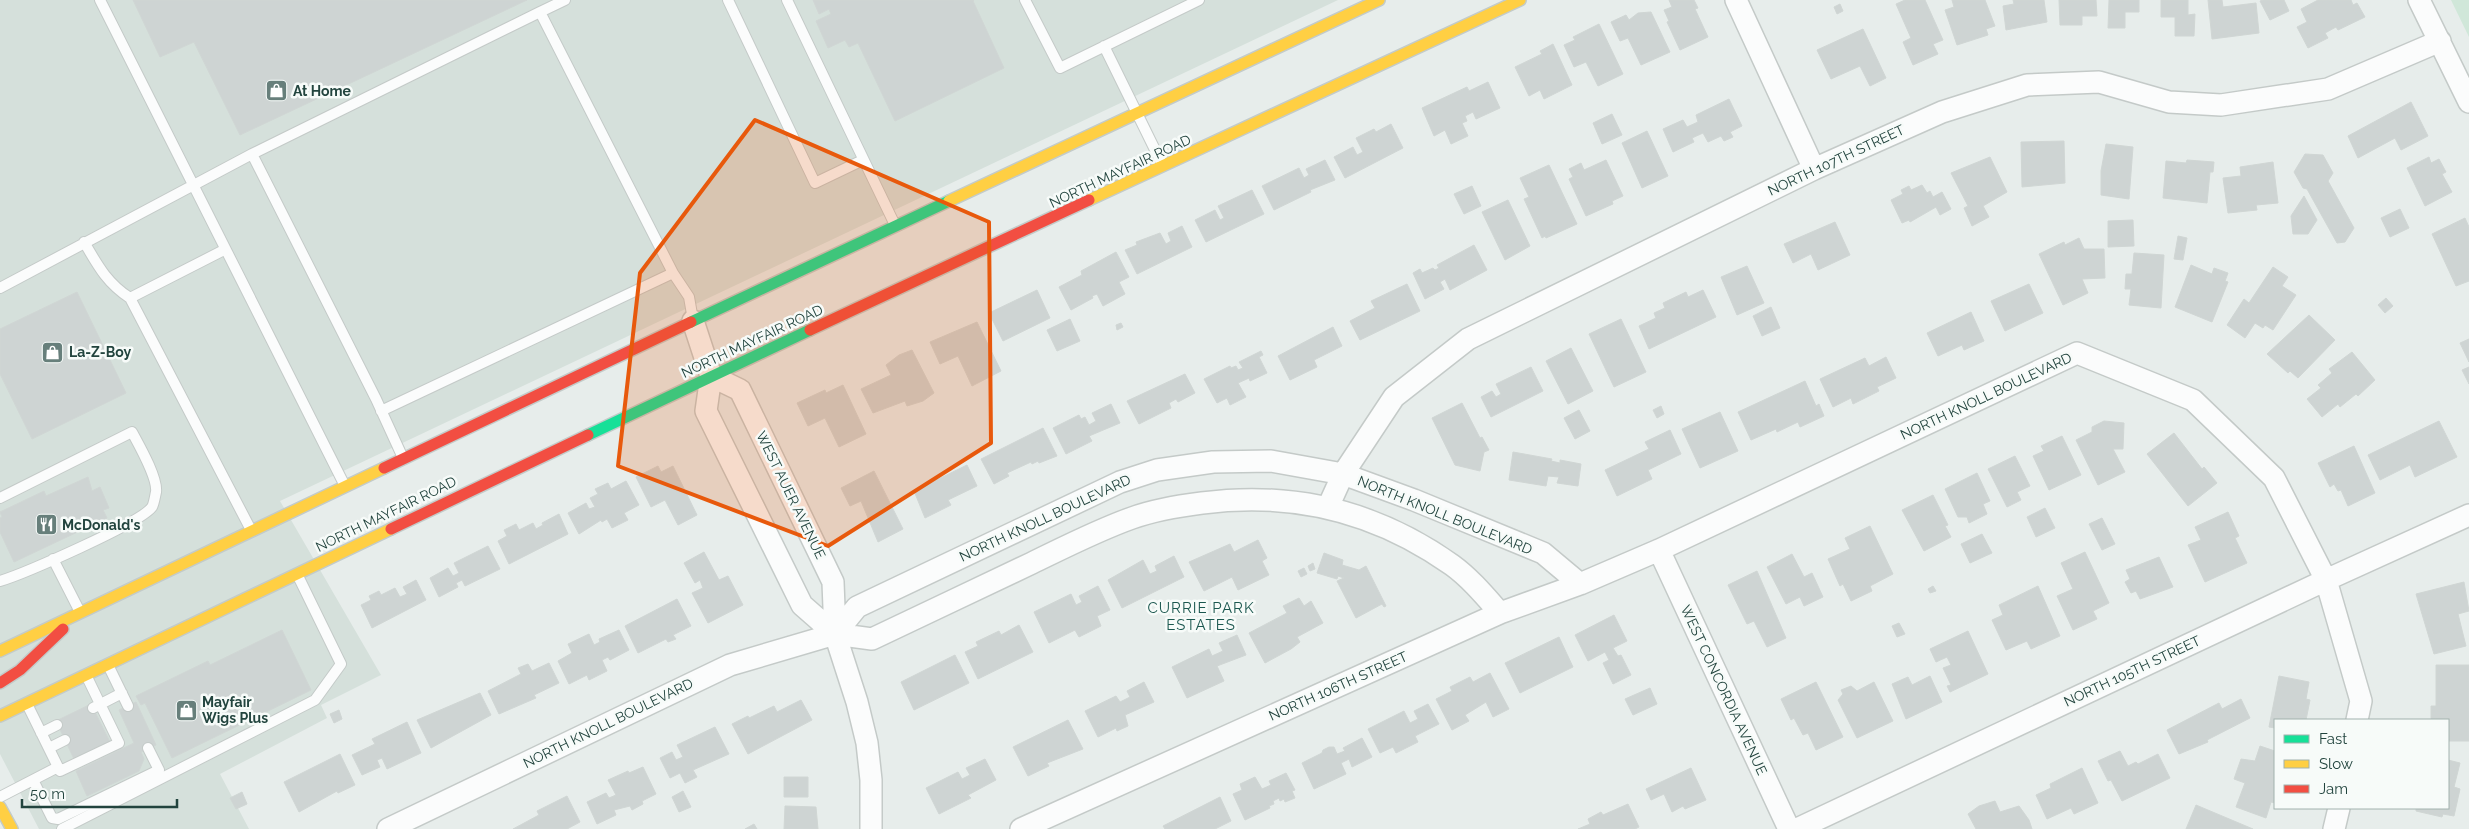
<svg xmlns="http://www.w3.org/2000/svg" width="2469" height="829" font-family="Raleway,sans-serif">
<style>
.built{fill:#d5e0db}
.green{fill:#d0e7d9}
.building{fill:#ced4d3;stroke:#d0d6d4}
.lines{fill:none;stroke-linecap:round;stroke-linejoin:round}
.lane-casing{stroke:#c4cac8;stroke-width:12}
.street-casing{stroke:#c4cac8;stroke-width:24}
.fast-casing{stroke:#c3cbc9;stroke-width:14}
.slow-casing{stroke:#c3cbc9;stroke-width:14}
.jam-casing{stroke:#c3cbc9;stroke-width:14}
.lane{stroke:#fbfcfc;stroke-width:10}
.street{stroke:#fbfcfc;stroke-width:21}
.fast{stroke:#16e098;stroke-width:11}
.slow{stroke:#ffcf43;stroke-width:11}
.jam{stroke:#f24e42;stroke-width:11}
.marked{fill:#e8590c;fill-opacity:0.2;stroke:#e8590c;stroke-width:4;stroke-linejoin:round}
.labels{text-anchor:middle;stroke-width:5;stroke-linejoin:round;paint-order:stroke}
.poi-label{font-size:14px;font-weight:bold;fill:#22443e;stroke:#f7fbf9;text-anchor:start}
.street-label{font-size:14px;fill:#22443e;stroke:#f7fbf9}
.neighbourhood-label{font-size:15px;letter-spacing:1px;fill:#1c5850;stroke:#f7fbf9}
</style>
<rect width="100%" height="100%" fill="#e7edeb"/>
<path class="built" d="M0 0H1338L280 501 381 675 321 705 327 718 220 774 249 829H39L0 754Z"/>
<path class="green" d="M2451 0H2469V37Z"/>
<path class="building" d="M133 0H527L240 135 194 42 160 57Z
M813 0H974L973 1 1004 68 895 121 858 43 849 47 845 40 828 48 816 21 831 14 829 9 819 14Z
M1669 0H1694L1698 8 1695 9 1708 37 1680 50 1667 22 1669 21 1664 10 1672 7Z
M1905 0H1925L1943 40 1933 44 1938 54 1913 65 1903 42 1911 38 1896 4Z
M1952 0H1985L1995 26 1986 29 1988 35 1957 45 1945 10 1954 7Z
M2013 0H2044L2047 22 2006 30 2003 6 2014 4Z
M2059 0H2096L2097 16H2082V25H2060Z
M2109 0H2139V12H2125V28H2108Z
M2161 0H2188V15L2195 14 2194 36H2175V17H2161Z
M2208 0H2222L2223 7 2256 3 2259 33 2212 39Z
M2263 0H2284L2289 11 2270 20 2260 1Z
M2318 0H2351L2353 5 2357 3 2365 17 2338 30 2336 27 2325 33 2328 38 2308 48 2297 27 2307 22 2301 9Z
M1840 4 1843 11 1837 14 1834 7Z
M1651 12 1670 52 1641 65 1628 38 1620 41 1611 22 1626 15 1629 20 1638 13Z
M1599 24 1623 74 1598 86 1586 62 1574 67 1564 45 1575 40 1573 37Z
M1863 29 1886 78 1870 86 1860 66 1831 79 1817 50Z
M1553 44 1572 85 1544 99 1540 90 1529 96 1515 67 1542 54 1540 51Z
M1488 82 1500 108 1476 119 1473 112 1465 116 1467 121 1462 123 1468 136 1451 144 1445 130 1434 136 1422 108 1467 87 1469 91Z
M1729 99 1742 126 1730 132 1733 137 1724 141 1721 136 1708 142 1703 133 1692 138 1694 142 1673 152 1663 129 1683 120 1687 127 1698 122 1696 115Z
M2411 102 2428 136 2401 150 2395 138 2358 158 2348 136Z
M1612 114 1622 135 1602 144 1593 123Z
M1391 124 1403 148 1345 178 1334 157 1353 147 1357 155 1363 152 1356 138 1374 129 1376 132Z
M1647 131 1668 176 1642 188 1622 143Z
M2064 141 2065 183 2022 187 2021 142Z
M2106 144 2133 147 2129 199 2101 195V171Z
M2305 154 2323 155 2333 173 2328 181 2354 228 2345 242 2337 243 2307 189 2303 188 2294 172Z
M1990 157 2007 192 1983 206 1989 217 1972 226 1964 208 1968 206 1951 173Z
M2429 157 2431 163 2439 159 2446 172 2442 174 2452 192 2425 206 2407 168Z
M1325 160 1335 180 1310 190 1311 192 1274 210 1262 186 1299 168 1304 178 1309 175 1306 169Z
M1606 160 1623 196 1612 201 1613 204 1586 216 1569 179 1573 177 1569 169 1581 163 1584 170Z
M2187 160 2214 162 2213 172H2210L2207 203 2163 198 2166 161 2186 163Z
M2273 162 2278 203 2256 205 2257 210 2228 213 2223 178 2241 176 2240 167Z
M1549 165 1577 224 1546 238 1545 236 1542 238 1524 199 1529 197 1520 178Z
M1922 185 1927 193 1930 191 1933 197 1942 192 1951 209 1940 215 1936 207 1910 222 1909 220 1902 223 1891 200 1903 194 1901 190 1909 186 1911 190Z
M1472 186 1481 206 1464 214 1454 194Z
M1252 190 1264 214 1206 242 1195 220 1215 210 1220 220 1224 218 1218 206Z
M2304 196 2317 220 2308 234H2293L2291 216Z
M1508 200 1530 246 1505 260 1482 212Z
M2400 209 2409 228 2390 237 2381 218Z
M2465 218 2469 227V281L2456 286 2432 234Z
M2133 220 2134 246 2108 247V221Z
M1835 222 1850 255 1818 270 1811 254 1793 263 1784 244Z
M1182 226 1192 247 1137 274 1125 250 1137 245 1136 242 1160 233 1166 244 1171 241 1168 233Z
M2178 236 2187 238 2183 260 2174 259Z
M2079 238 2084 249H2104L2105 278 2082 279 2088 293 2063 305 2039 254 2064 242 2065 245Z
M1474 245 1487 270 1450 290 1445 279 1440 282 1444 289 1425 299 1413 273 1420 269 1422 273 1433 268 1435 270 1439 268 1437 265Z
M1116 252 1129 277 1119 282 1125 294 1103 306 1097 294 1092 296 1093 298 1071 310 1059 287 1082 275 1081 271Z
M2134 253 2164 255 2161 308 2129 305 2131 289H2125L2126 274H2132Z
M2191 265 2212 274 2214 268 2228 273 2225 281 2228 282 2212 322 2175 307Z
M1747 266 1764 303 1737 315 1721 277Z
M2273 267 2288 277 2282 286 2296 295 2273 330 2265 325 2263 328 2255 323 2245 338 2227 325 2244 299 2249 303Z
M1407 284 1420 311 1360 340 1350 321 1375 308 1371 301Z
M2029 284 2043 313 2005 331 1991 301Z
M1037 290 1050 318 1003 341 989 313Z
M1703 290 1716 317 1649 349 1639 326 1656 318 1654 313 1665 308 1663 303 1686 292 1688 297Z
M77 292 126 393 32 439 0 374V329Z
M2386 298 2393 306 2385 313 2378 305Z
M1771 307 1780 328 1762 336 1753 316Z
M1971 312 1984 341 1964 350 1962 345 1938 356 1927 333Z
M2309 315 2335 340 2298 378 2290 371 2288 373 2267 354Z
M1070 319 1080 341 1057 351 1047 330Z
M1621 319 1646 372 1614 387 1589 334Z
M977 322 1001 371 972 386 958 356 940 364 930 342Z
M1121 323 1123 327 1117 330 1116 325Z
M1333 327 1342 346 1314 360 1317 367 1290 380 1278 356Z
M2469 339V362L2460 343Z
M1571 348 1593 391 1568 404 1546 361Z
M912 350 934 393 923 401 907 406 905 401 873 413 861 389 891 375 886 365 899 355Z
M1261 351 1263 355 1259 357 1267 373 1250 381 1249 378 1238 383 1246 397 1230 405 1227 398 1217 403 1204 379 1230 366 1231 368 1236 366 1238 370 1243 368 1239 362Z
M2352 352 2375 380 2358 396 2356 394 2340 407 2338 404 2322 417 2307 399 2321 388 2318 385 2332 373 2329 369Z
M1886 357 1896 378 1877 387 1879 391 1853 404 1851 398 1833 407 1820 379 1865 358 1869 366Z
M1531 367 1543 391 1491 417 1481 397 1492 391 1496 397 1501 394 1496 384Z
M2469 367V384L2462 370Z
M1185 374 1195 393 1178 402 1176 399 1169 403 1171 408 1139 424 1127 401Z
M1805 381 1816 406 1819 404 1824 416 1800 427 1798 422 1777 432 1776 429 1751 440 1738 412Z
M843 385 866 434 839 447 825 418 808 426 797 403 825 390 826 393Z
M1462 403 1480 438 1482 437 1489 450 1484 452 1480 471 1455 465 1432 418Z
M1111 404 1120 423 1089 436 1092 441 1066 454 1053 428 1079 415 1081 419 1085 417 1089 425 1096 421 1092 413Z
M1661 406 1664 414 1657 418 1653 410Z
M1579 410 1590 431 1575 439 1564 418Z
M1720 412 1738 451 1700 468 1682 429Z
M2104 421 2124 423 2123 449H2113L2125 472 2098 485 2076 440 2092 432V427Z
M2439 421 2457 457 2415 477 2410 465 2380 480 2368 455Z
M1043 428 1057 456 1039 463 1038 461 1032 464 1031 462 1007 473 1009 476 994 484 981 459Z
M1670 430 1681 454 1648 470 1652 479 1617 496 1605 470 1649 449 1645 442Z
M2174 433 2202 469 2204 467 2217 483 2188 506 2147 454Z
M2062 436 2081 475 2049 490 2033 456 2044 451 2041 446Z
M2354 446 2375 493 2348 506 2341 490 2338 491 2334 484 2330 487 2318 463Z
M1513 452 1552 459 1551 461 1560 463V460L1581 464 1578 486 1557 483 1559 477 1548 476 1546 486 1509 480Z
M2015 456 2030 486 2017 492 2021 500 2007 507 1988 469Z
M967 465 977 486 948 500 951 505 925 518 914 491Z
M658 466 661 472 673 466 697 515 678 525 665 500 651 507 636 477Z
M874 471 903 529 878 542 861 501 850 506 841 488Z
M1977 473 1990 501 1983 504 1987 514 1969 523 1967 517H1958L1945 489Z
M88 477 92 491 100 487 109 508 103 510 107 518 14 562 0 532V518L2 517 0 512 44 491 46 496Z
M626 481 639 505 624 513 628 520 612 528 607 519 602 522 601 520 579 534 568 513 586 503 589 509 595 507 590 498 598 494 595 489 608 483 611 489Z
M1933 495 1948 525 1945 526 1951 537 1924 551 1902 510Z
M2045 508 2055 528 2036 537 2027 517Z
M2228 512 2239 536 2235 538 2247 563 2205 582 2188 545 2201 540 2195 527Z
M559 514 568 534 509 564 498 541 507 536 504 530 516 524 519 530 533 523 536 529 543 525 542 523Z
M2102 518 2115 544 2102 550 2089 524Z
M1870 526 1893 574 1870 586 1872 591 1851 601 1843 584 1840 586 1828 559 1850 549 1845 538Z
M1982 534 1992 553 1970 563 1961 544Z
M1258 540 1267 558 1262 561 1269 575 1238 590 1232 577 1204 591 1189 562 1230 544 1234 552Z
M488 546 500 569 465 586 462 580 456 583 458 587 439 597 430 578 448 568 453 576 459 573 454 563Z
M704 552 719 580 728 576 743 605 708 623 692 593 703 588 700 580 695 583 684 563Z
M2085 552 2109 603 2093 611 2097 619 2073 630 2057 596 2073 589 2061 563Z
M1324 553 1343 560 1342 565 1359 570 1366 566 1386 606 1384 607 1382 604 1356 618 1337 581 1344 578 1338 576 1337 579 1317 573Z
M1792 554 1804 577 1812 573 1823 597 1804 606 1800 597 1786 604 1767 567Z
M1174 556 1184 577 1122 608 1108 580 1143 560 1150 574 1157 571 1155 566Z
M2159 557 2173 587 2140 599 2136 591 2131 593 2125 582 2130 579 2126 570Z
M1313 563 1315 569 1310 571 1308 566Z
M1304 568 1307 574 1301 577 1298 571Z
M1757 571 1786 638 1767 647 1754 621 1747 624 1728 585Z
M416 580 426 600 372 628 361 605 371 600 369 596 379 591 381 595 395 588 400 597 407 594 403 587Z
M2464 582 2469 611 2458 614 2466 646 2434 654 2416 594Z
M1098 586 1110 610 1097 616 1101 626 1079 637 1075 630 1049 643 1034 612 1071 594 1076 605 1082 602 1079 596Z
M1933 586 1936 591 1930 593 1928 589Z
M2038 586 2060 636 2031 649 2027 641 2006 650 1992 620 2003 615 1999 605Z
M1299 598 1304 606 1311 601 1323 623 1297 637 1300 642 1291 649 1265 663 1249 633 1287 613 1283 606Z
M677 599 691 626 673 635 676 639 668 642 666 639 638 653 625 626Z
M1614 615 1627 641 1613 648 1618 656 1621 655 1631 675 1613 684 1603 663 1609 660 1605 652 1588 661 1575 635Z
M1899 623 1905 634 1897 637 1892 626Z
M1019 625 1033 652 978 679 965 652 978 646 976 642 999 631 1001 635Z
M282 630 311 690 172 758 145 703 141 705 136 696 208 661 210 665Z
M619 630 629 650 610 660 608 657 602 660 607 671 589 680 587 675 569 684 558 661 572 653 568 644 589 634 594 645 600 642 599 639Z
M1968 631 1988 674 1950 692 1947 686 1951 685 1943 668 1951 665 1947 657 1936 662 1930 649Z
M1237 635 1246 655 1217 666 1224 681 1187 698 1172 667 1209 649 1212 656 1223 651 1219 643Z
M1559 637 1573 667 1520 693 1505 663Z
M955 655 969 683 914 710 901 682Z
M549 663 559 683 534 695 536 698 499 714 488 691 521 674 518 668 528 664 532 671Z
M2436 665H2469V741H2448V720H2431V706H2436Z
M1490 673 1509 709 1493 717 1486 702 1465 715 1469 721 1452 730 1436 699 1452 691 1450 687 1470 677 1473 682Z
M1930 676 1942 702 1906 719 1892 684 1908 677 1912 685Z
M2279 676 2309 682 2306 699 2310 700 2306 720H2275V728L2269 727Z
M1144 682 1154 702 1125 715 1128 726 1117 731 1116 728 1098 737 1085 711 1116 696 1120 702 1130 697 1127 691Z
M1816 682 1843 737 1816 750 1808 733 1803 735 1794 718 1791 720 1781 699Z
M1874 682 1893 721 1857 738 1838 700 1843 694 1841 690 1851 686 1857 691Z
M1650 688 1657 704 1633 715 1625 699Z
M480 693 491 715 431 748 417 720Z
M2241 699 2250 718 2207 740 2208 742 2179 754 2167 730 2219 703 2222 709Z
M801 700 812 720 748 754 732 724 748 716 749 718 774 706 777 712Z
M136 702 156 745 141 752 144 759 139 771 87 796 76 771 134 743 119 710Z
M91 704 111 744 75 761 56 721Z
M1428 704 1439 724 1415 736 1418 742 1396 753 1393 747 1380 753 1368 729 1404 711 1410 723 1418 719 1414 711Z
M339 710 342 719 334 723 330 714Z
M1068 720 1083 749 1047 763 1049 766 1028 776 1013 747Z
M407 722 421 753 387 769 382 758 377 760 380 767 362 775 352 755 375 744 372 739Z
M715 727 729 754 693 770 697 777 685 783 680 773 670 778 660 758 672 752 676 760 683 757 677 745Z
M1362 738 1372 757 1352 767 1349 759 1341 763 1346 774 1314 789 1302 763 1322 753 1323 750 1329 747H1334L1337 754 1345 751 1343 748Z
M2260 746 2275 751V803L2271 802 2266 818 2236 807 2245 783 2234 779 2241 759 2255 761Z
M2120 751 2128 766 2136 762 2138 764 2158 754 2170 778 2122 801 2111 780 2108 781 2098 761Z
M340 754 355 785 338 793 337 791 299 812 284 782Z
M985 759 996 780 968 795 971 798 939 814 926 788 958 772 962 779 970 775 966 768Z
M2448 760 2460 763 2454 787 2460 789 2454 816 2443 814 2442 817 2416 811V808H2448Z
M643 767 656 794 642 801 643 804 632 810 630 806 614 810 616 815 597 824 587 802 606 793 609 798 616 795 608 780 628 771 629 773Z
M1691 768 1706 800 1685 809 1683 806 1672 812 1664 794 1651 800 1646 789Z
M2082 768 2098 803 2074 814 2071 808 2047 819 2036 795 2051 788 2050 784Z
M1286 773 1295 790 1292 791 1295 798 1285 802 1284 799 1280 801 1279 798 1273 801 1274 804 1269 806 1270 808 1245 820 1233 794 1242 790 1240 784 1255 777 1262 789 1271 785 1269 781Z
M784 777H808V797H784Z
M683 791 691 807 679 812 672 797Z
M242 792 247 804 236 809 230 798Z
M567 796 580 822 567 829H513L539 815 537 811Z
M1220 797 1231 821 1215 829H1165L1163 826Z
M1995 801 2000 812 2019 806 2029 820 2032 829H1976L1968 814 1979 806Z
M1628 804 1639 827 1635 829H1578L1590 824 1588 819 1601 812 1603 815Z
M2196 805 2253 829H2186Z
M785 806 816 807 818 829H784Z
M754 824 757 829H745Z"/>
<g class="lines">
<defs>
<path id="lane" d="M100 0 345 486
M565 0 540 12 673 273 689 297 693 320
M728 0 815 183 863 160
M787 0 895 225
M1025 0 1060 68 1199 0
M1104 46 1162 164
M252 154 540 12
M84 242C98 266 107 283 130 298L251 530
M0 288 252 154 376 399 403 458
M130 298 224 250
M381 411 673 273
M0 498 132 432C139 445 158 478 156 492 155 496 154 504 152 507 141 523 23 574 0 581
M53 559 80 612
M108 665 128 706
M27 704 60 771 119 743 86 675
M93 708 122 693
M41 733 57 725
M49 748 65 740
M33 780 52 818 58 819 159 770 148 748
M0 797 58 767
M62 829 315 700 341 664 298 576"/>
<path id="street" d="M1736 0 1814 169
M2419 0 2469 102
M693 321 711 376 706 411 802 605 835 634
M711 376 740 390 833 582 835 634 857 702 867 743 871 780V829
M1328 507 1343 474 1394 397 1468 339 1814 169 1942 112 2027 85 2099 82 2169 102 2221 105 2328 89 2440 41
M1659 550 1789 829
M835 634 857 607 1120 482 1157 470 1213 462 1271 461 1343 474 1414 500 1543 553 1580 584
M388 829 730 665 835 634 872 639C925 614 979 588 1032 563 1065 547 1098 530 1132 518 1154 510 1178 506 1202 503 1293 491 1376 511 1452 565 1470 578 1485 596 1500 613
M1021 829 1500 613 1580 584 1659 550 2077 353 2193 400 2274 478 2326 580 2361 701 2357 720
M1797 829 2326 580 2469 515
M2334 829 2339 808"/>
<path id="fast" d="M691 322 949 201
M588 435 810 330"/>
<path id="slow" d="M1089 200 1520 0
M949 201 1379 0
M0 651 384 468
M0 716 391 529
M0 807 12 829"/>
<path id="jam" d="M810 330 1089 200
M384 468 691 322
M391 529 588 435
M0 683 20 670 63 629"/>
</defs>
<use href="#lane" class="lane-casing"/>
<use href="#street" class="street-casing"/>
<use href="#fast" class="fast-casing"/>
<use href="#slow" class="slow-casing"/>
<use href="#jam" class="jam-casing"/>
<use href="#lane" class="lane"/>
<use href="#street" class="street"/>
<use href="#fast" class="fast"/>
<use href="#slow" class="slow"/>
<use href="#jam" class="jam"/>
</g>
<path class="marked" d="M755 120 989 222 991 443 828 546 618 466 640 273Z"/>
<defs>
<symbol id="shop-square" viewBox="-11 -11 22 22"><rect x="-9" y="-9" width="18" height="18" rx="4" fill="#677f7b" stroke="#f7fbf9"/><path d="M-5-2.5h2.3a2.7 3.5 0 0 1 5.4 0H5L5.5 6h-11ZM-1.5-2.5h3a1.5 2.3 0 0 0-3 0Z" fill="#fff"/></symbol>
<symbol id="restaurant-square" viewBox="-11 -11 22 22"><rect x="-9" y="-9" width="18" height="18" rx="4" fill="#677f7b" stroke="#f7fbf9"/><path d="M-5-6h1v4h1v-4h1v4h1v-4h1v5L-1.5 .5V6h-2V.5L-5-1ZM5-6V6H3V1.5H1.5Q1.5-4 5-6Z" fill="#fff"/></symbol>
</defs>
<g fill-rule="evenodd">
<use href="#shop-square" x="264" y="78" width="25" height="25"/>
<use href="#shop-square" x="40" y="340" width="25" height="25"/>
<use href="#restaurant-square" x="34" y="512" width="25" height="25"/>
<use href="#shop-square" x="174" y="698" width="25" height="25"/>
</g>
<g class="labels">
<g class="poi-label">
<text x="293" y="96">At Home</text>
<text x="69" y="357">La-Z-Boy</text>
<text x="62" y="530">McDonald's</text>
<text x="202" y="707">Mayfair<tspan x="202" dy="16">Wigs Plus</tspan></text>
</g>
<g class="street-label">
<text transform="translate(1836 160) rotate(-25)" y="5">NORTH 107TH STREET</text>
<text transform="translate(1120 171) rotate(-25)" y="5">NORTH MAYFAIR ROAD</text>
<text transform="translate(752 341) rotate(-25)" y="5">NORTH MAYFAIR ROAD</text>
<text transform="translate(1986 396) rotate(-25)" y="5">NORTH KNOLL BOULEVARD</text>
<text transform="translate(791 495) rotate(64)" y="5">WEST AUER AVENUE</text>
<text transform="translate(386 514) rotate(-26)" y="5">NORTH MAYFAIR ROAD</text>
<text transform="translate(1445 515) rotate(22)" y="5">NORTH KNOLL BOULEVARD</text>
<text transform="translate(1045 518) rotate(-25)" y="5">NORTH KNOLL BOULEVARD</text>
<text transform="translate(2132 671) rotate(-25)" y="5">NORTH 105TH STREET</text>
<text transform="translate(1338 686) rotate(-24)" y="5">NORTH 106TH STREET</text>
<text transform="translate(1724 690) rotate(65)" y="5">WEST CONCORDIA AVENUE</text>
<text transform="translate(608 723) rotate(-26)" y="5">NORTH KNOLL BOULEVARD</text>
</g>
<g class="neighbourhood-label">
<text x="1201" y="613">CURRIE PARK<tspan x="1201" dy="17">ESTATES</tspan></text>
</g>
</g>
<rect x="2274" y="719" width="175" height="90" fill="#f7fbf9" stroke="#a2b2ae"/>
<rect x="2284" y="735" width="25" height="8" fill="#16e098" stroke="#a2b2ae"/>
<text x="2319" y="744" font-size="15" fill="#22443e">Fast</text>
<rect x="2284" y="760" width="25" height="8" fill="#ffcf43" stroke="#a2b2ae"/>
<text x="2319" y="769" font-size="15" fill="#22443e">Slow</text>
<rect x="2284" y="785" width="25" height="8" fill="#f24e42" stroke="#a2b2ae"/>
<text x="2319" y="794" font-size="15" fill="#22443e">Jam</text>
<path d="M22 799v8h155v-8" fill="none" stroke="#22443e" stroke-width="2.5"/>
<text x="30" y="799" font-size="15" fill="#22443e" stroke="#f7fbf9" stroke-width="4" paint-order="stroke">50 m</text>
</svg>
